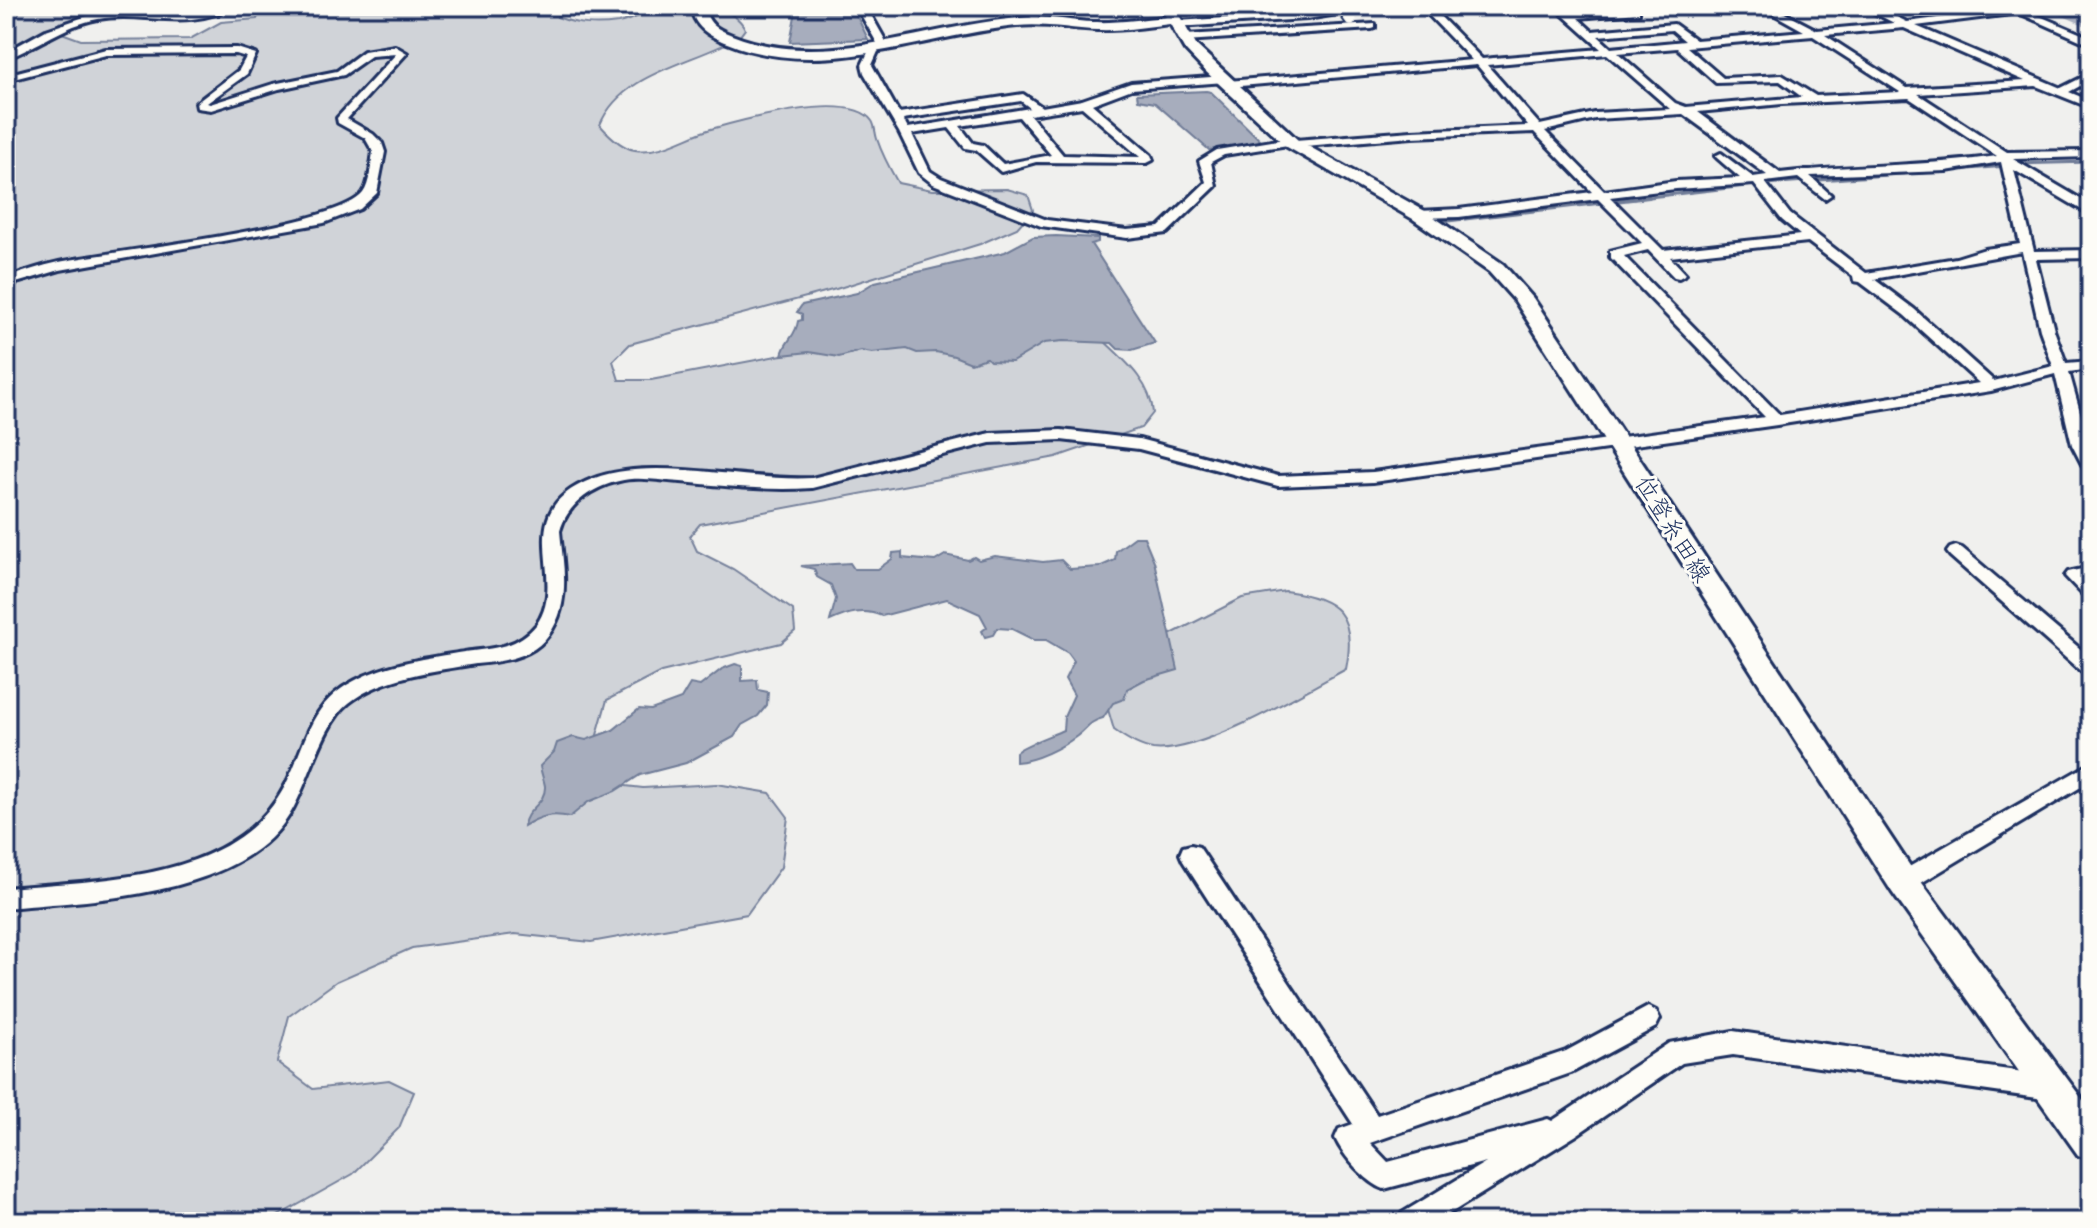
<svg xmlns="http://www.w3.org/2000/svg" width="2097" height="1228" font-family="'Playpen Sans','Klee One',sans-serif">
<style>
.green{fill:#d0d3d8;stroke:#76819b;stroke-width:2}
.water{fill:#a7adbd;stroke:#6f7b97;stroke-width:2}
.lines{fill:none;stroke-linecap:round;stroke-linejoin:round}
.stream-far1{stroke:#6f7b97;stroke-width:3}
.stream{stroke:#6f7b97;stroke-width:4}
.river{fill:#a7adbd;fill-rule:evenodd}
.street-casing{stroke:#1b2f5e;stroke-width:6}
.secondary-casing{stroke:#1b2f5e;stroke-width:6}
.street{fill:#fdfcf7;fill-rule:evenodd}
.secondary{fill:#fdfcf7;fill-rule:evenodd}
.street-bridge-casing{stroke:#1b2f5e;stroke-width:15;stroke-linecap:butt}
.street-bridge{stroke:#fdfcf7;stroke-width:11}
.labels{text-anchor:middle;stroke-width:6;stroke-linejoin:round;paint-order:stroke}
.street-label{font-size:24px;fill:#1b2f5e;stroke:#fdfcf7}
</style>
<rect width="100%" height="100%" fill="#f0f0ee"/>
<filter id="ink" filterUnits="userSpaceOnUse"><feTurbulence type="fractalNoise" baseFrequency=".0125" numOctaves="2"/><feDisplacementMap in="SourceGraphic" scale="16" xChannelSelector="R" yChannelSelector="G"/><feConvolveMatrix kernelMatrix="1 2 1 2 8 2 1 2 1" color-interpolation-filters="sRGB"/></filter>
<g filter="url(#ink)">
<path class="green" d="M6 6H113L59 23V32L81 40 190 39 221 22 257 19 261 6H561L557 17C578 25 596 26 618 23 635 20 649 9 666 6 688 2 735 5 745 29L739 37C695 63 621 72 600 125 608 134 622 148 635 150 662 154 686 136 711 129 743 120 851 90 872 121 875 125 875 133 877 139 882 154 890 169 898 183L932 190 1007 189 1028 195 1033 210 1017 228 980 244 836 289 630 344 613 361 619 380H651L860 340H1103C1124 360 1151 382 1153 413L1141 428 1056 457 700 524 690 536 697 551 733 569 793 610 795 631 781 643 661 672 607 700 593 749 600 783 643 788 717 784 770 793 788 817 781 867 747 914 591 942 515 934 412 948 337 981 289 1016 277 1062 313 1089 389 1080 414 1092 399 1128 353 1174 267 1222H6Z
M1285 591C1338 598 1357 615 1346 669 1304 692 1200 755 1153 749 1140 747 1125 738 1114 730L1107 706 1132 654 1242 598Z"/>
<path class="water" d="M794 6H852L868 39 790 42 795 16Z
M1206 91 1211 92 1262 142 1209 150 1155 103 1138 100 1137 94Z
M1056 236 1098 238V242L1091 244 1155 343 1132 350 1118 349 1112 343 1063 341 1044 343 1012 362 990 361 987 358 971 363 954 356 936 352 917 353 907 349 872 353 861 351 839 357 809 352 782 355C785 340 796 337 798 321L802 320V314L797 312 802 305 857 293 875 282 1005 252 1033 237Z
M1135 537H1144L1154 561 1178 670 1144 680 1127 689 1124 699 1113 703 1103 718C1090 721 1087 728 1077 736 1061 748 1035 761 1016 762V752C1026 744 1050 736 1063 730L1064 717 1074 695 1065 679 1074 661 1068 653 1046 640H1034L1012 629 997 628 993 635 985 637 982 631 987 627 980 614 947 599 882 616C863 608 848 613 830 621L836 599 831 585 817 577 814 569 801 566 850 563 854 569H878L892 559 893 553 902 552V558L935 561 945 555 968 560 974 557 979 560 995 556 1043 562 1061 560 1070 569 1099 567 1115 560 1116 551Z
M735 664 742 666V681L757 680 758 690 768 692 767 705 758 716 742 725 734 737 686 763 640 775 615 791 588 802 570 817C551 813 540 816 524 826 525 809 546 804 545 786 544 780 541 773 540 766L554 752 557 743 573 737 586 740 613 730 639 709 651 710 681 699 690 684 700 686 722 669Z"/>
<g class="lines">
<path class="stream-far1" d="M2017 164 2091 162
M1632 199 1764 184 2008 166"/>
<path class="stream" d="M1444 221 1649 197"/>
<path class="river" d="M2040 6H2060L2091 18V28Z"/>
<defs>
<path id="street" d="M218 6H234C189 32 144 11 98 19 64 25 38 47 6 59V52L46 30 93 14 115 11 177 16Z
M856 6H866L888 45 880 47 872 65 899 113 1023 94 1042 107 1082 100 1131 83 1224 76 1228 77V81L1472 60 1420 6H1430L1482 59 1601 49 1553 6H1564L1572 13 1636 8 1639 9V13L1578 18 1592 31 1674 24 1696 40 1804 31 1759 6H1771L1817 30 1894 23 1861 6H1874L1907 22 2029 6H2056L2030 12 2091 38V45L2019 13 1916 26 2061 88 2091 73V80L2069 92 2091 101V108L2036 86 1918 94 2007 152 2091 151V157L2013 159 2091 205V214L2087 213 2014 170 2034 251 2091 250V258L2036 259 2054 330 2066 363 2091 361V369L2069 372 2091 451V471L2085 470 2072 445 2055 374 1991 391 1777 425 1373 482 1278 486 1139 449 1061 440 990 443 812 488C768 491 725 486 681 482 661 481 638 476 619 481 593 487 567 504 560 531 562 555 567 580 562 604 559 621 549 639 534 649 517 660 495 662 476 664 434 671 383 676 349 703 322 724 309 783 290 814 240 897 92 900 6 908V888C102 879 236 882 286 784 307 742 309 704 354 681 387 663 428 658 464 652 478 650 493 649 506 645 517 642 529 634 536 625 570 579 510 516 585 482 645 453 743 482 812 478L990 433 1061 430 1139 439 1278 476 1373 472 1765 417 1610 257V251L1642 243 1598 199 1459 217 1415 218 1413 215 1419 211 1459 209 1592 192 1534 132 1412 137 1293 147 1288 145 1224 155 1211 162 1216 186 1167 233 1127 238 1041 226 933 184 919 173 899 132 864 73 862 65 872 44 877 43ZM1904 28 2025 81 1907 88 1825 35ZM1672 30 1685 41 1611 48 1598 36ZM1813 36 1900 92 1816 96 1782 75 1723 78 1687 47ZM1677 48 1716 83 1780 81 1802 97 1686 107 1675 103 1618 53ZM1607 54 1670 109 1595 113 1540 125 1487 65ZM1477 65 1528 126 1412 131 1295 140 1290 138 1217 150 1199 161 1206 182 1159 227 1127 230 1047 220 941 178 930 171 912 134 949 128 965 148 976 150 1001 172 1036 162 1147 163 1153 160 1151 155 1092 104 1132 89 1225 82V86L1229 87ZM1909 98 1997 156C1925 167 1852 164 1780 173L1698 112 1782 104ZM1021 101 1030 108 908 128 903 119ZM1082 107 1140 157 1063 155 1030 115ZM1683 114 1767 175 1753 177 1721 153 1715 156 1717 158 1740 178 1676 181 1604 191 1545 131 1595 119ZM1019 117 1051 155 1003 164 983 145 973 143 960 126ZM2001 162 2020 244 1985 249 1956 258 1866 273 1790 214 1765 182 1798 178 1825 199 1831 195 1810 176 1946 171ZM1754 184 1782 220 1800 235 1663 250 1610 197 1676 189ZM1808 242 1853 276 1854 281 1860 282 1904 315 1979 383 1780 415 1624 256 1648 250 1674 277 1679 278 1686 274 1670 257ZM2022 252 2040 330 2053 366 1994 381 1914 309 1874 279Z
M1024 6H1034L1041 23H1035Z
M1360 6H1386L1307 19 1177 27 1172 24 1177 21 1307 13Z
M1375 24V28L1372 29 1185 41 1180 38 1185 35Z
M395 46 407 53 347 119 373 134 382 143 385 152 377 193 360 209 324 223 60 270 6 286V278C23 272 41 266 59 262 112 251 337 227 363 193 370 184 371 164 373 152L365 138 338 123 337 118 396 54 371 56 344 75 279 89 211 110 197 108 196 103 239 70 246 57 236 54 106 55 6 81V75L106 49 237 48 256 54 247 74 207 103 210 104 273 84 337 71 364 51Z
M1956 546 1962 548 2091 658V676L2084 674 1950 556 1947 552 1950 548Z
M2091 567V598L2085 597 2065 576 2068 572Z
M2091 763V781L1911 889 1903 892 1895 889 1892 882 1895 875Z
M1191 845 1199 847 1377 1115 1566 1051 1648 1007 1656 1011 1660 1019 1656 1027 1571 1073 1370 1143 1388 1162 1548 1119 1552 1121 1669 1043 1733 1031 2051 1076 2060 1079 2063 1088 2060 1097 2051 1100 1733 1055 1682 1063 1575 1136 1436 1222H1398L1402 1213 1486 1162 1384 1189C1366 1182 1343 1156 1335 1138L1339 1129 1353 1124 1183 861 1180 854 1183 847Z"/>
<path id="secondary" d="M691 6H705C706 23 717 29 732 35 825 72 925 25 1020 18 1044 15 1069 21 1093 22 1118 23 1142 19 1166 17L1160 6H1174L1196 45 1299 141 1425 211 1503 264 1533 298 1914 872 2091 1111V1160L2078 1155 1892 892 1515 301 1489 272 1413 219 1287 147 1203 69 1185 50 1170 24C1146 27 1122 31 1097 30 1070 29 1044 23 1017 26 922 36 821 81 727 43 709 36 693 27 691 6Z"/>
</defs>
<use href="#street" class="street-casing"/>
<use href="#secondary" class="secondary-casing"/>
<use href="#street" class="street"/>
<use href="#secondary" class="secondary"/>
<defs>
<path id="street-bridge" d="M1341 6 1351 20"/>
</defs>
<use href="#street-bridge" class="street-bridge-casing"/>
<use href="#street-bridge" class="street-bridge"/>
</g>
</g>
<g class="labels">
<g class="street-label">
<text transform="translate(1673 529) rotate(58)" y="8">位登糸田線</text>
</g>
</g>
<rect width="2097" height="1228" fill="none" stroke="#fdfcf7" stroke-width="32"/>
<rect x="16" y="16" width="2065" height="1196" fill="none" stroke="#1b2f5e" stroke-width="3" filter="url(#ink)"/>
</svg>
